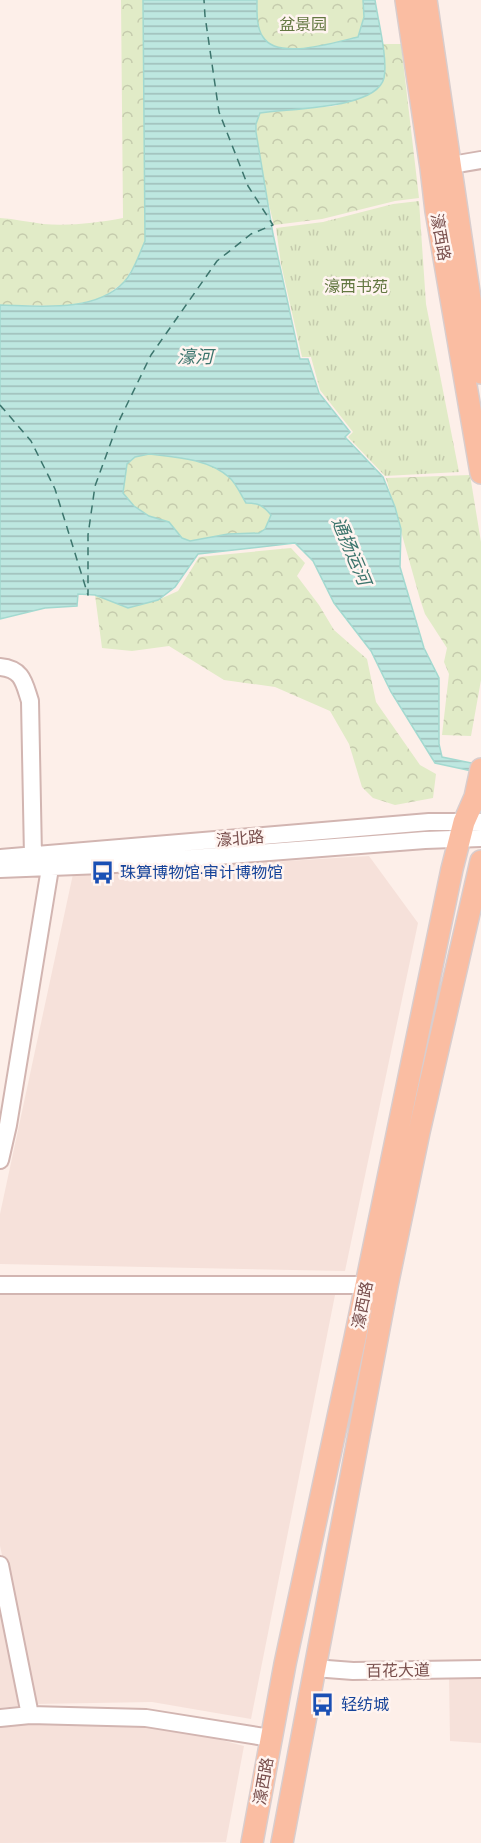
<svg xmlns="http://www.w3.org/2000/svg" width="481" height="1843" font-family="Quicksand,'Noto Sans SC',sans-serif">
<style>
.residential{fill:#f6e1da}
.grass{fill:url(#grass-tufts)}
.forest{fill:url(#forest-crowns)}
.water{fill:url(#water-rules);stroke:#a3d9d0;stroke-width:1.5;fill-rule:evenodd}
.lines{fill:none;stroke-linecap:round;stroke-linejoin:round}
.ferry{stroke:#3c756d;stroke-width:1.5;stroke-dasharray:8 6;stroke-linecap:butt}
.minor-casing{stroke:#d2b5b1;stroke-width:20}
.major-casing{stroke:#d9cdcd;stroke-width:24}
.minor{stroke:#fff;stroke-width:16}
.major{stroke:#fabda2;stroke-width:21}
.labels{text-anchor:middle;stroke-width:5;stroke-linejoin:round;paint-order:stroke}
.park-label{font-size:16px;fill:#637741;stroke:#fff4f0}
.street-label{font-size:16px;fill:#784e4c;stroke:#fff4f0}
.transit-label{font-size:16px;fill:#164399;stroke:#fff4f0;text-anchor:start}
.water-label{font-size:18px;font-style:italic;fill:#3c756d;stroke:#fff4f0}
</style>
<defs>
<pattern id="grass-tufts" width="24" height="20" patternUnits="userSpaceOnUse" patternTransform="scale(1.5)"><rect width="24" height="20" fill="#e1ebc7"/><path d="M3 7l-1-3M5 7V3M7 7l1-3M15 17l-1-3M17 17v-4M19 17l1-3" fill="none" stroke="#c5cbad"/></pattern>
<pattern id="forest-crowns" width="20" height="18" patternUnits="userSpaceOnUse" patternTransform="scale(1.5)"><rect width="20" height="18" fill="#e1ebc7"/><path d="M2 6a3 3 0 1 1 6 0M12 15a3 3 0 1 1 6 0" fill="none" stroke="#c5cbad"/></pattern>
<pattern id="water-rules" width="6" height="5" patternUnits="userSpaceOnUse" patternTransform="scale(1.5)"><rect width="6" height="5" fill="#bde7e0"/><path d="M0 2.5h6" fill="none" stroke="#9ebdb8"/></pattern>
</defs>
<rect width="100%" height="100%" fill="#fdefe9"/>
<path class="residential" d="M369 856 418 923 345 1271 0 1264V1214L73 874Z
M0 1289 335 1295 251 1719 152 1702 35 1704 0 1546Z
M0 1592 18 1706 0 1708Z
M449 1675H481V1743L450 1741Z
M44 1720 148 1721 244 1746 226 1842 0 1843V1724Z"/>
<path class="grass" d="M419 201 426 304 459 472 385 476 348 437 353 432 320 390 311 357H302L281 264 276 228 323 222 393 204Z"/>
<path class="forest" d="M121 0H143L144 5 145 241 135 264 124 282 102 298 68 306 0 305V218C15 219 28 222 43 224 70 226 97 223 123 218Z
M257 0H363L364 17 358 37C335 42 278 61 263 37 256 28 257 11 257 0Z
M382 44H401L419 198 395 201 322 219 274 225C269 202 248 131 260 113L267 112 335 106 369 94 384 57Z
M149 454C176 457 209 459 230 478 237 485 241 495 246 503 258 503 263 505 271 515L265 529 259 533 228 534 190 541 182 538 169 522 149 516 134 506 123 493 127 464 135 457Z
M470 475 481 542V680L471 736 442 735 449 674 444 662 447 648 425 614 420 599 386 478Z
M291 548 305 563 297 576 319 605 334 630 367 659 376 702 420 765 436 774 433 798 395 805 373 798 362 787 349 744 330 711 275 687 224 680 169 646 132 651 102 648 95 595 128 608 158 600 178 591 199 557Z"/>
<path class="water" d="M143 0H257C257 11 256 27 263 37 278 61 335 42 358 37L364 17 363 0H375C378 20 388 59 384 78 376 110 287 108 260 113L256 124V132L273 234 300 359H308L319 393 350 432 345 437 383 477 395 507 401 529 400 567 424 648 439 678V744L442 757 481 765V773L435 763 391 692 371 651 334 603 313 561 295 543 198 554 175 587 158 600 128 608 95 595 78 594 77 606 45 608 0 619V305C38 306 95 313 124 282 134 272 139 254 145 241ZM149 454C176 457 209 459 230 478 237 485 241 495 246 503 258 503 263 505 271 515L265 529 259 533 228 534 190 541 182 538 169 522 149 516 134 506 123 493 127 464 135 457Z"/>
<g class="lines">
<path class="ferry" d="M0 405 31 441 55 489 88 595V535L95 486 118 423 151 355 217 261 251 234 273 225 248 186 219 112 205 16 204 0"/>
<defs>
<path id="minor" d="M440 167 481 160
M0 667C23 669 24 683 30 701L33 856
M0 858 429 822H481
M0 869 102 865 425 840 481 838
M0 1160 8 1125 52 856
M0 1285H366
M0 1565 30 1715
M314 1668 353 1671 481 1669
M0 1718 30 1715 146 1718 271 1738"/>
<path id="major" d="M406 0 431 168 436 211 481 473
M426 0 481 373
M252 1843 285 1664 355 1338 452 869 464 822 475 797 481 769
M282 1843 387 1286 419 1132 481 861"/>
</defs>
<use href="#minor" class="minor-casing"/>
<use href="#major" class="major-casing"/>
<use href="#minor" class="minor"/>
<use href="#major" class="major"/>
</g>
<defs>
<symbol id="bus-bare" viewBox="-9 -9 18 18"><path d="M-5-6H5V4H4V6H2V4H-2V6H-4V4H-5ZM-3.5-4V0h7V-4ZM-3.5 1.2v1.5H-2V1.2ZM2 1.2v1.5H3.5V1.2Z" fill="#1a4fb4" stroke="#fff4f0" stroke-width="2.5" paint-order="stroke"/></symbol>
</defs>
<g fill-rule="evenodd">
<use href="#bus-bare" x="86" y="856" width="33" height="33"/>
<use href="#bus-bare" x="306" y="1688" width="33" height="33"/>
</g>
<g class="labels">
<g class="park-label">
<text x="303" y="30">盆景园</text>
<text x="356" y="292">濠西书苑</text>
</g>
<g class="street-label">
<text transform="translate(441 237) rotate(80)" y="6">濠西路</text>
<text transform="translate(240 838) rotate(-5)" y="6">濠北路</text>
<text transform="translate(362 1305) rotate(-79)" y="6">濠西路</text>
<text transform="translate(398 1670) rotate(-1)" y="6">百花大道</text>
<text transform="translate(263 1781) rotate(-80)" y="6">濠西路</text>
</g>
<g class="transit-label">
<text x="120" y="878">珠算博物馆·审计博物馆</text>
<text x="341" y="1710">轻纺城</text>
</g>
<g class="water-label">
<text x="195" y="363">濠河</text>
<text transform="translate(351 551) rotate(67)" y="6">通扬运河</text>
</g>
</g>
</svg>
